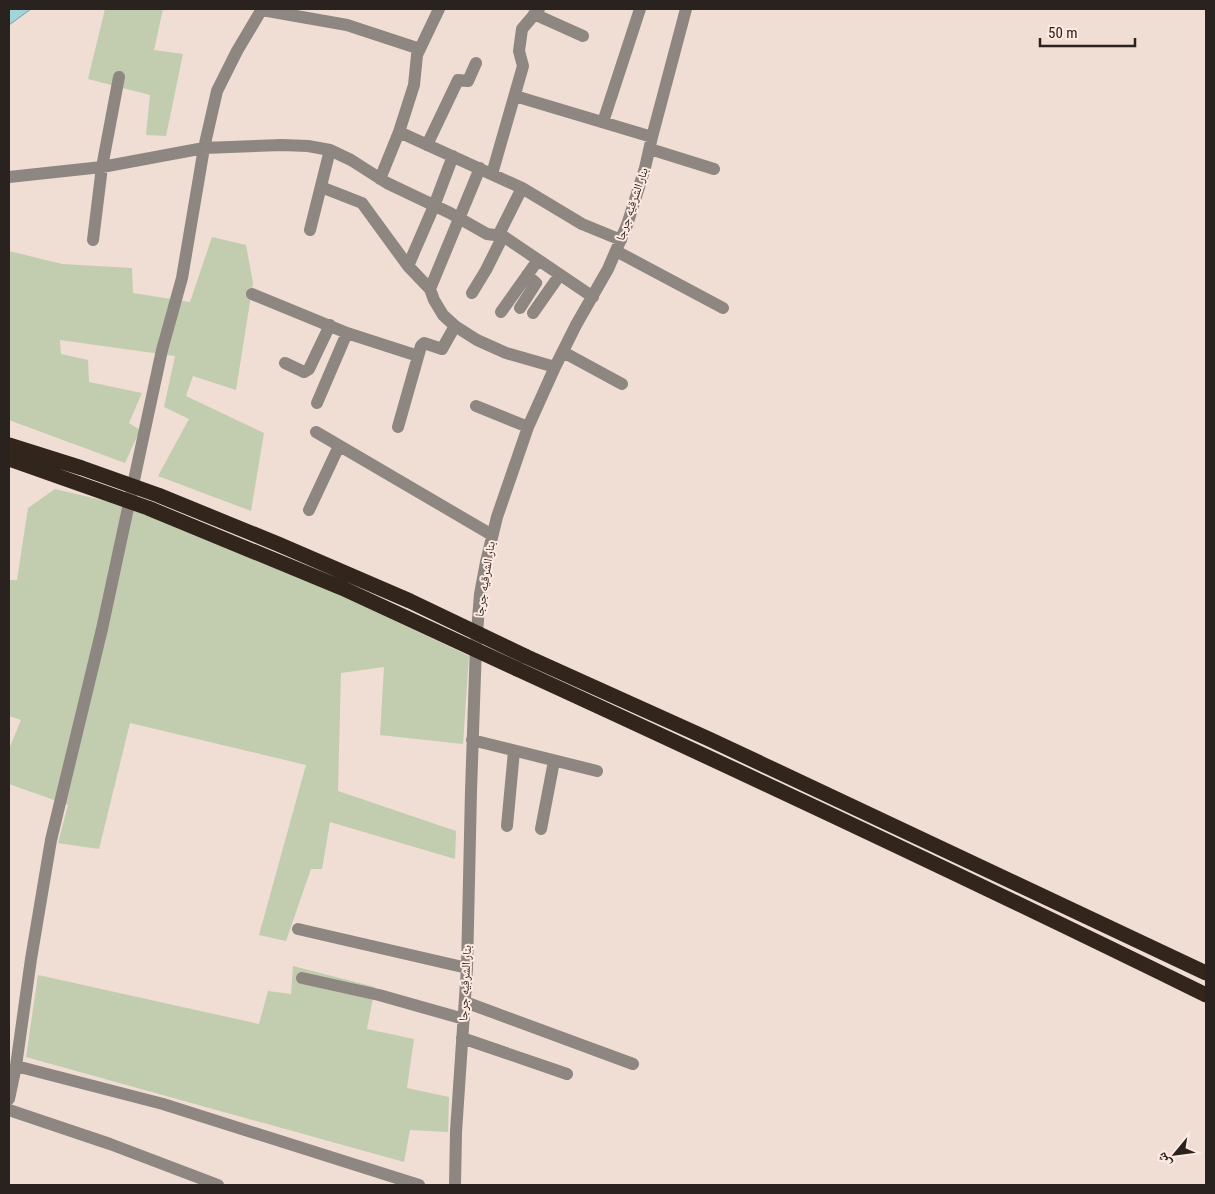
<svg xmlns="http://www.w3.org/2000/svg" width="1215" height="1194" font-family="'Roboto Condensed','Noto Naskh Arabic',sans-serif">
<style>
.green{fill:#c1cdae}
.water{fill:#a2d4d8;stroke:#7e9fa0}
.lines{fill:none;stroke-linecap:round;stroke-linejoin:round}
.minor{stroke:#8d8681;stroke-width:12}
.highway{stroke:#31251c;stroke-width:15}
.highway-bridge{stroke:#31251c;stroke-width:15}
.labels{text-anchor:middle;stroke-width:4;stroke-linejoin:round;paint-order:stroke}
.street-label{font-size:12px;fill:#29221f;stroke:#feeae1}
</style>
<rect width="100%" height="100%" fill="#f0ddd4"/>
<path class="green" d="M105 9H163L154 50 183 54 166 136 146 135 150 95 88 79Z
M212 237 246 245 253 283 236 390 193 376 186 396 264 433 251 511 158 476 189 419 164 407 175 356 60 340 61 354 88 360 89 382 142 393 129 423 140 430 125 463 9 420V251L62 264 132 268 133 293 190 302Z
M55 489 106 501 160 520 328 589 469 656 463 744 380 735 384 667 341 673 338 791 456 831 455 859 330 822 322 869H311L286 941 259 935 306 765 130 723 99 849 58 843 68 805 9 784V749L21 720 9 716V580H17L28 508Z
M293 966 375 987 367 1029 414 1039 407 1088 449 1097 448 1132 410 1130 404 1162 26 1057 38 975 259 1024 268 991 291 994Z"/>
<path class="water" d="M9 9H31L9 25Z"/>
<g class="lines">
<path class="minor" d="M262 10 347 25 420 49
M534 14 583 36
M515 96 652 137
M603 122 640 9
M399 132 522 188 582 224 621 240
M427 145 458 80 468 81 476 63
M650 149 714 169
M492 174 523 66 519 51 522 29 539 9
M9 177 102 167 204 148 282 145 308 146 330 150 351 160 387 183 450 213 487 234 503 236 593 297
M380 179 399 132 414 85 417 55 439 9
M321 187 362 203 408 266 430 289 434 300 443 315 455 326 477 340 506 353 555 367
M310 230 330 150
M499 234 522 188
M93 240 102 167 119 77
M616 251 723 308
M408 266 434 206 453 156
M430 289 480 168
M472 293 486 270 503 236
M252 294 347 333 418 356
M520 308 536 283 527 275
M501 312 538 260
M533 313 559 276
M563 352 622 384
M285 363 304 372 309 369 330 325
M317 403 347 333
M476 406 528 427
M398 427 421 346 424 343 442 349 455 326
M316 432 492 535
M309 510 339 446
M472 740 597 771
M507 826 514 751
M541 829 554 761
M298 929 467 968
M302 978 379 995 464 1019
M465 1002 633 1064
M462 1038 567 1074
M16 1066 163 1104 419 1185
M9 1099 16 1066 31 959 51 840 102 629 162 350 182 278 204 148 217 91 237 51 262 9
M9 1110 110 1144 218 1185
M455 1185 456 1132 467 968 471 791 476 645 480 594 486 562 497 517 528 427 555 367 576 325 608 269 627 225 645 168 652 137 686 9"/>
<path class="highway" d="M525 656 709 739 1206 973
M517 669C748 775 978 883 1206 995"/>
<path class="highway-bridge" d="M9 445 82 468 158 495 278 544 410 601 525 656
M9 459 148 508 342 588 517 669"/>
</g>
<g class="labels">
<g class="street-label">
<text transform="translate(632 204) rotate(-71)" y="4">بنار الشرقيه جرجا</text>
<text transform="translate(485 579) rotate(-81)" y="4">بنار الشرقيه جرجا</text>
<text transform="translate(465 983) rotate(-87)" y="4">بنار الشرقيه جرجا</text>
</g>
</g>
<rect width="1215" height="1194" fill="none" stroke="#29221f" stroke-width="20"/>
<g transform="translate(1175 1154) rotate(241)" stroke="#feeae1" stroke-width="4" paint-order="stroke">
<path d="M0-4L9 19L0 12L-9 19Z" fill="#29221f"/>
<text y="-8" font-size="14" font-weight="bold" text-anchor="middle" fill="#29221f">ش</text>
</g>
<path d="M1040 38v8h95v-8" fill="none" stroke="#29221f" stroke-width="2.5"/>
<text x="1048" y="38" font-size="15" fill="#29221f" stroke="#feeae1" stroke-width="4" paint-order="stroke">50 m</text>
</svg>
